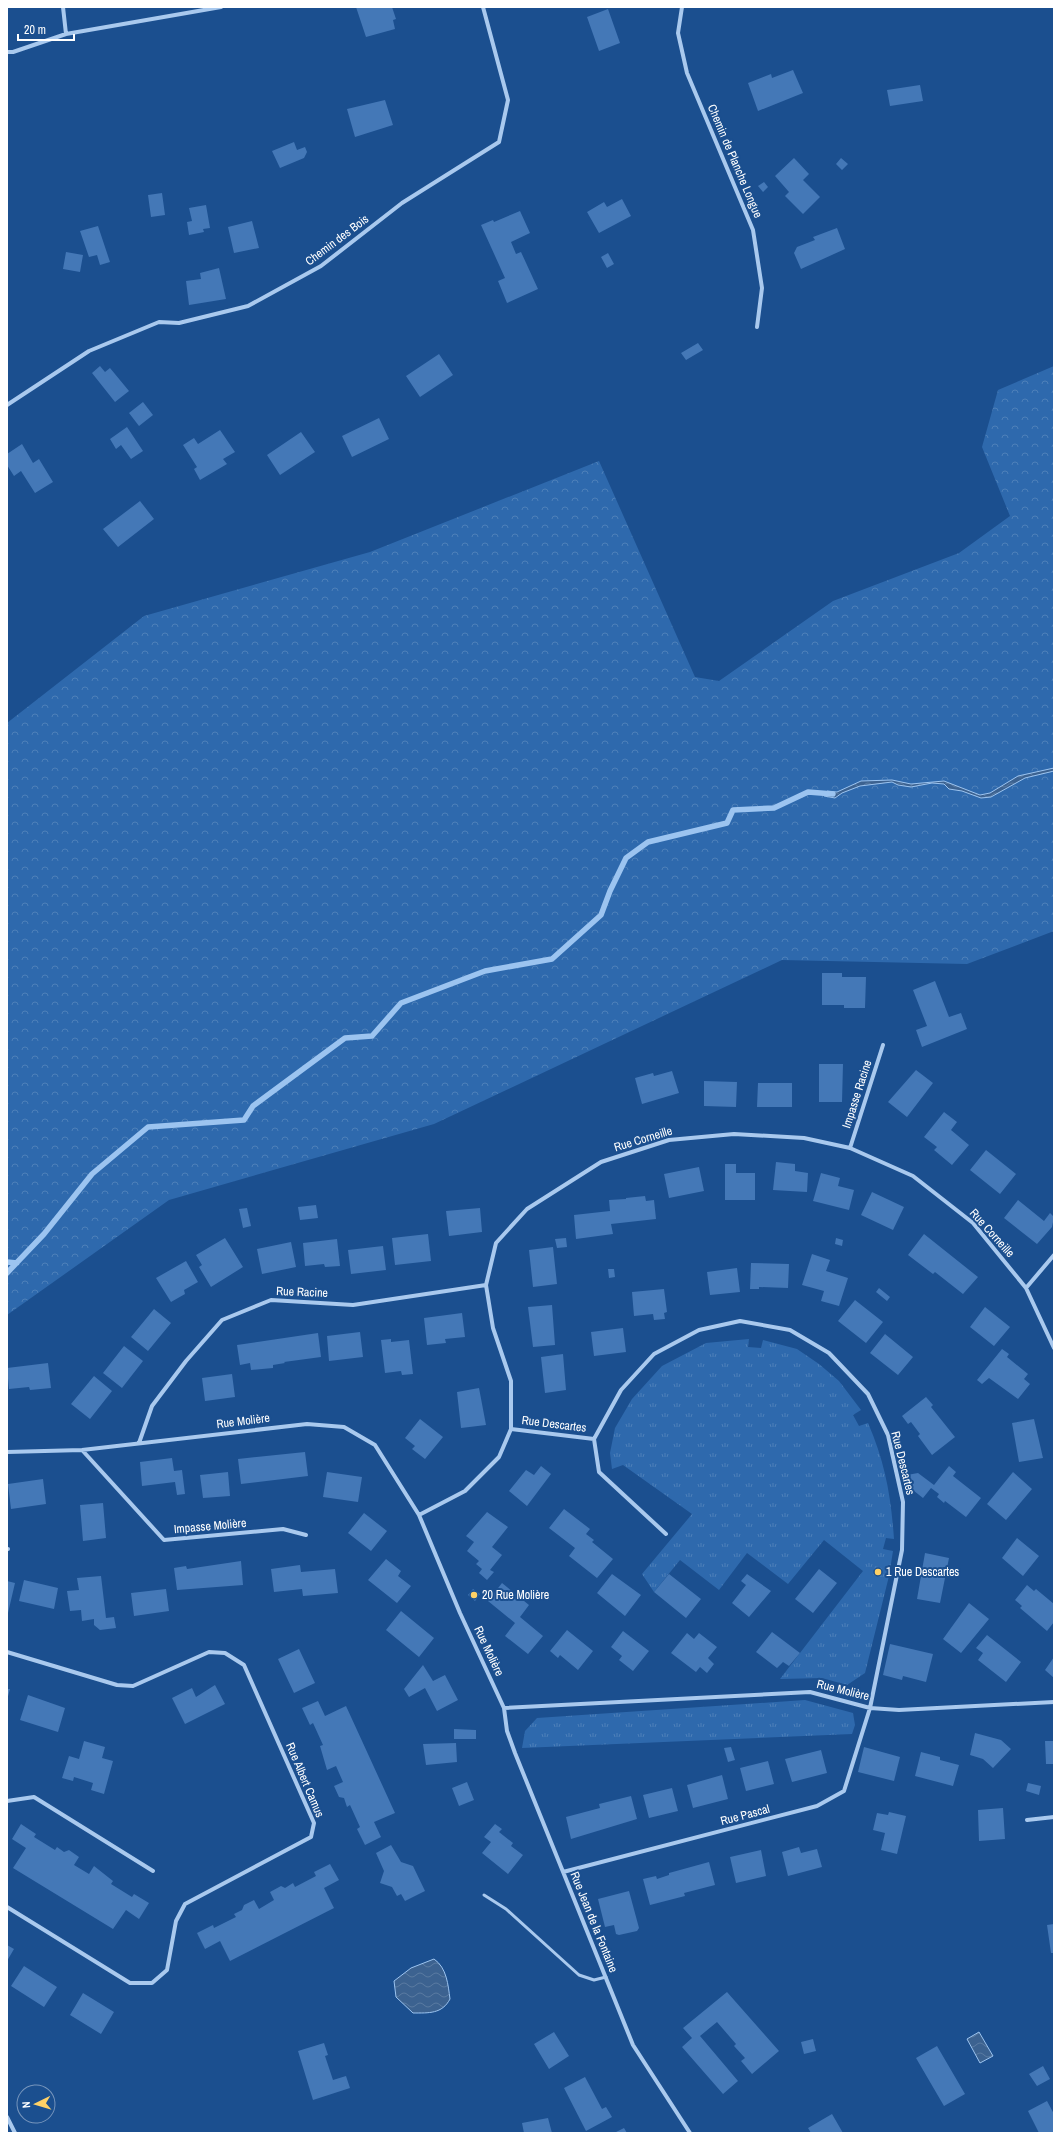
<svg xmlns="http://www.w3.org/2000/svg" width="1061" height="2140" font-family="'Archivo Narrow',sans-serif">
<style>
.forest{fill:url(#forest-crowns)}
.park{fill:url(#park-tufts)}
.water{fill:url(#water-waves);stroke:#9cc4f0}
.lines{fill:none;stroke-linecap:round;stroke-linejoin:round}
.stream{stroke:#9cc4f0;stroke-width:5.5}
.building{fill:#4478b7}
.lane{stroke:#a9c9ee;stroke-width:3}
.street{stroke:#a9c9ee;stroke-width:4}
.poi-dot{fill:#ffd166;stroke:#1b4f8f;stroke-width:1.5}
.labels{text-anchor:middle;stroke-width:4;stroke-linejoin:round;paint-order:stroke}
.street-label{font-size:12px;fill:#fff;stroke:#1b4f8f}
.poi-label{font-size:12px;fill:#fff;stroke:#1b4f8f;text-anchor:start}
</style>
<defs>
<pattern id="forest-crowns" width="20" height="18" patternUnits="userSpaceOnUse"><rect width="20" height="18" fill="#2e69ad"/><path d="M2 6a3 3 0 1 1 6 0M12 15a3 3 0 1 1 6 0" fill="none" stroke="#4d80b9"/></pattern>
<pattern id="park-tufts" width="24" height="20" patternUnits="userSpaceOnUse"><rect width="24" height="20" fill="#2e69ad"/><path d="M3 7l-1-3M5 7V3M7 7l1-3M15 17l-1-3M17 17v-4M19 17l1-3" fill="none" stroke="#4d80b9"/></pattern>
<pattern id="water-waves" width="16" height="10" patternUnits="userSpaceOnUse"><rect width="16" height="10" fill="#3c6290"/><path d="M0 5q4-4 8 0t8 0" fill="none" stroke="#597aa1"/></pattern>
</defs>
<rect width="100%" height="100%" fill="#1b4f8f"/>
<path class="forest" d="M1054 366V931L967 964 782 960 434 1124 169 1200 7 1315V723L144 616 370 552 599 461 695 677 719 681 833 601 959 553 1010 516 982 447 998 390Z"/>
<path class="park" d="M749 1339 748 1347 761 1348 763 1340 797 1349 819 1364 839 1381 861 1410 853 1415 859 1426 868 1423C885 1462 891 1496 894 1539L886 1538 883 1549 893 1551 889 1576 865 1673 847 1685 822 1678 780 1679 863 1571 824 1540 788 1584 747 1553 719 1590 680 1560 654 1592 642 1574 692 1514 623 1465 612 1469 610 1453 615 1428 632 1399 662 1366 706 1343Z
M805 1700 853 1713 855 1725 852 1734 522 1748 525 1731 537 1718Z"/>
<path class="water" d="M1054 768V771L1025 778 991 797 981 798 962 791 949 789 944 784 932 783 911 787 898 785 892 782 860 786 842 793 835 798 824 796 827 791 837 792 861 781 892 780 911 784 944 781 980 795 990 793 1018 776Z
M434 1959C447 1968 448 1985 450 1999 442 2014 429 2013 413 2013L396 1997 394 1981 411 1968Z
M979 2032 993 2056 980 2063 967 2039Z"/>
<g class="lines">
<path class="stream" d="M7 1262 17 1263
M7 1273 44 1234 92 1174 148 1127 244 1120 253 1106 345 1038 372 1036 401 1003 485 971 552 959 601 915 610 891 626 858 648 842 727 823 733 810 774 808 808 792 833 794"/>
</g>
<path class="building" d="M356 7H392L396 19 393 20 395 29 366 37Z
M608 9 620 43 599 51 587 17Z
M793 70 803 93 758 111 748 83 771 74 772 78Z
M920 85 923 101 890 106 887 90Z
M385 100 393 125 355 137 347 109Z
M294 142 297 150 305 147 307 152 304 158 280 168 272 151Z
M794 158 809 174 803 180 820 197 803 214 785 196 789 192 775 176Z
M841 158 848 164 842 170 836 164Z
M764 182 768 187 763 192 758 186Z
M162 193 165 215 151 217 148 195Z
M622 199 631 216 599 233 587 212 604 202 607 207Z
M206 205 210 228 203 229 204 232 189 235 187 222 192 221 189 208Z
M520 211 530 233 511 242 516 254 521 252 538 289 507 303 498 281 505 278 481 225 493 220 494 222Z
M252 221 259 248 234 253 228 227Z
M98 226 110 262 100 265 97 255 89 257 80 231Z
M837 228 845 249 801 269 794 253 797 247 815 240 813 237Z
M66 252 83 255 80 272 63 269Z
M608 253 614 264 607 268 601 257Z
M219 268 226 299 189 305 186 281 201 279 200 273Z
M698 343 703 350 686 360 681 353Z
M439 354 453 375 420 397 406 376Z
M100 366 105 372 110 368 129 391 115 402 92 373Z
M143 402 153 415 139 426 129 413Z
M379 418 389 439 352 457 342 436Z
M127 427 143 451 131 459 121 445 116 449 110 439Z
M220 430 235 452 223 459 227 464 200 480 194 469 197 467 183 445 194 438 198 444Z
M301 432 315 452 280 475 267 455Z
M22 444 33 463 39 459 53 482 35 493 21 471 14 476 7 465V454Z
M140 501 154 519 118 547 103 529Z
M822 973H842V977H866L865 1008H844V1005H822Z
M935 981 949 1017 961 1013 967 1029 922 1047 916 1030 927 1026 913 990Z
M819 1064H843L842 1102H819Z
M916 1070 933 1083 907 1117 888 1102Z
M672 1071 679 1093 642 1104 635 1078 653 1073 654 1076Z
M704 1081 737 1082 736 1107 704 1106Z
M758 1083H792V1107H757Z
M944 1112 957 1122 951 1130 969 1145 952 1165 934 1150 937 1147 924 1137Z
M986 1150 1016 1174 1000 1194 970 1170Z
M776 1162 795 1164V1171L808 1173 807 1192 773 1190Z
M725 1164H736V1173H755V1200H725Z
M699 1167 704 1191 669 1198 664 1174Z
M821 1173 840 1178 838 1186 854 1190 849 1210 813 1201Z
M872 1192 904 1207 893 1230 861 1215Z
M645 1196 646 1201 654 1200 656 1219 611 1224 613 1234 576 1239 574 1215 610 1211 609 1200 626 1199V1198Z
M1018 1200 1044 1221 1050 1213 1054 1217 1052 1227 1037 1244 1004 1218Z
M316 1205 318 1218 300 1220 298 1207Z
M247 1208 251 1226 243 1228 239 1209Z
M480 1208 482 1232 449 1236 446 1211Z
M428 1234 431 1261 395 1265 392 1238Z
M924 1234 978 1277 963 1294 935 1272 933 1274 908 1255Z
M225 1238 243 1267 211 1287 199 1267 202 1265 196 1255Z
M566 1238 567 1247 557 1248 555 1239Z
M836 1238 843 1240 842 1246 835 1244Z
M337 1239 340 1266 325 1267 324 1264 305 1266 303 1243Z
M291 1242 296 1267 262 1274 257 1249Z
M383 1246 386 1270 351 1274 348 1250Z
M553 1247 557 1284 533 1287 529 1250Z
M812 1254 830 1260 826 1271 848 1278 839 1306 821 1301 824 1291 802 1285Z
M186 1261 198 1282 184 1290 185 1294 171 1302 156 1278Z
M751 1263 789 1264 788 1288 759 1287V1289H750Z
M737 1268 740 1292 710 1295 707 1272Z
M608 1269H614L615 1277 609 1278Z
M879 1288 890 1297 887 1301 876 1292Z
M664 1289 667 1312 664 1313 665 1319 654 1320 653 1314 634 1316 632 1292Z
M855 1300 883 1322 866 1343 838 1321Z
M552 1305 555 1345 533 1347 528 1307Z
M985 1307 1010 1327 994 1346 970 1327Z
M154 1309 171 1323 148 1351 131 1337Z
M462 1313 465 1337 445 1339 446 1343 427 1345 424 1318Z
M623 1328 626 1352 594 1356 591 1332Z
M360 1332 363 1357 329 1361 327 1336Z
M318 1333 321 1357 284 1362 285 1363 273 1365V1368L251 1370 250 1363 240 1365 237 1345Z
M885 1334 913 1357 898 1375 870 1353Z
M391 1339V1342L409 1340 413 1374 402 1375 401 1371 385 1373 381 1340Z
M124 1346 143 1361 122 1388 103 1373Z
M1002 1349 1009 1354 1007 1357 1028 1374 1024 1379 1030 1384 1018 1399 989 1378 982 1384 977 1380Z
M563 1354 566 1390 545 1393 541 1357Z
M48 1363 51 1388 30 1390 29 1387 9 1389 7 1368Z
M232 1374 235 1397 205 1401 202 1378Z
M94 1376 112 1391 90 1419 71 1404Z
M479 1388 486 1425 461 1428 457 1392Z
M926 1397 933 1405 931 1407 955 1437 932 1455 918 1436 920 1434 911 1422 908 1424 902 1416Z
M420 1419 443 1437 425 1459 412 1449 415 1446 405 1438Z
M1034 1419 1043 1458 1019 1462 1012 1423Z
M305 1452 308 1476 241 1484 238 1459Z
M172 1458 174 1471 182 1470 185 1494 177 1495 175 1482 142 1486 140 1462Z
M541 1466 551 1474 527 1506 509 1491 526 1470 534 1475Z
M949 1466 956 1472 953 1476 981 1498 966 1517 945 1501 944 1503 937 1497 939 1494 931 1488 923 1498 909 1487 907 1475 918 1473 934 1485Z
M228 1472 230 1496 203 1498 200 1475Z
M327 1472 362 1477 358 1502 323 1497Z
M1013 1472 1032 1489 1006 1520 987 1504Z
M43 1479 46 1504 11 1509 8 1484Z
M103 1503 106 1538 83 1541 80 1505Z
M564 1509 590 1529 586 1534 594 1540 592 1542 613 1559 597 1578 569 1556 575 1548 549 1528Z
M487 1512 508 1527 492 1547 502 1555 490 1570 494 1572 487 1580 479 1573 482 1569 476 1564 479 1561 467 1551 474 1542 466 1536Z
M364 1513 387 1531 371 1551 348 1533Z
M1017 1538 1039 1556 1023 1576 1002 1558Z
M925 1553 949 1558 940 1603 917 1599Z
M386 1559 401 1571 398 1576 411 1586 397 1603 368 1580Z
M241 1561 243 1585 177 1590 174 1568 186 1566 187 1569Z
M300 1565 301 1572 335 1569 338 1593 303 1596 302 1589 274 1592 271 1569Z
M875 1566 882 1568 881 1577 873 1575Z
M819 1569 837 1583 813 1613 795 1599Z
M612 1574 641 1595 625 1616 597 1593Z
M669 1574 701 1599 686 1618 654 1592Z
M747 1574 771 1591 749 1617 732 1603 746 1585 741 1581Z
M101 1576 106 1618 114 1617 116 1628 100 1630 94 1625V1619L82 1621 81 1610 70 1611 67 1591 79 1590 77 1578Z
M24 1580 58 1588 54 1609 19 1601Z
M7 1581 15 1583 8 1613H7Z
M502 1583 529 1605 520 1617 543 1636 528 1654 505 1636 515 1623 488 1601Z
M1027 1585 1034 1591 1036 1589 1054 1604V1622L1047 1631 1020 1608 1022 1606 1015 1600Z
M166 1589 169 1611 134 1616 131 1593Z
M473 1589 480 1594 475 1601 468 1595Z
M969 1603 989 1619 961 1653 943 1639Z
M401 1611 434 1638 419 1657 386 1630Z
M567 1630 593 1651 578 1670 560 1655 558 1658 550 1651Z
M623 1631 649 1651 633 1671 619 1660 622 1656 611 1647Z
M772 1632 800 1653 789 1666 783 1662 777 1668 756 1652Z
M687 1633 694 1639 699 1633 717 1647 708 1658 714 1664 707 1673 700 1667 696 1672 671 1653Z
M987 1635 1021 1662 1006 1682 978 1660 983 1653 976 1648Z
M890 1644 933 1654 926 1682 903 1676 902 1680 883 1675Z
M299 1649 315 1683 294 1693 278 1659Z
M1054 1657V1678L1045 1670Z
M423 1665 433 1681 445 1675 458 1700 437 1711 425 1688 409 1697 404 1689Z
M215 1685 225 1704 185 1724 172 1698 192 1688 196 1697Z
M7 1689H10L7 1700Z
M28 1695 65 1708 58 1732 20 1720Z
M318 1701 325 1716 346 1706 395 1813 374 1822 381 1837 365 1845 357 1829 360 1827 350 1805 347 1807 344 1798 339 1797 334 1786 343 1782 336 1766 327 1770 320 1746 323 1745 313 1723 310 1725 302 1708Z
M454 1729 476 1730V1739H454Z
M975 1733 1001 1740 1011 1749 993 1768 983 1759 970 1755Z
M84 1741 105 1747 102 1758 113 1761 104 1794 91 1790 93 1783 74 1777 73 1781 62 1778 69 1756 79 1759Z
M1045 1741H1054V1764H1046Z
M456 1743 457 1762 426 1765 423 1744Z
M731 1747 735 1760 728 1762 724 1748Z
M864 1747 900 1757 894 1781 858 1772Z
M821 1750 827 1773 792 1782 785 1759Z
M921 1752 940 1757V1760L959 1765 953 1786 915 1776Z
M768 1761 774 1784 746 1791 740 1768Z
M722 1775 728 1799 693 1808 687 1785Z
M467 1782 474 1800 459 1806 452 1788Z
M1028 1783 1041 1786 1039 1795 1026 1791Z
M672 1788 678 1811 649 1818 643 1795Z
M631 1796 637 1819 571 1839 566 1817 600 1808 599 1804Z
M1003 1808 1005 1839 979 1841 978 1810Z
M889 1812 906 1816 897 1854 881 1850 885 1833 873 1830 877 1813 888 1815Z
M21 1824 36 1834 34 1837 55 1850 57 1847 64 1852 69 1850 79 1857 74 1865 89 1874 94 1866 113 1881 111 1884 132 1897 134 1894 149 1903 139 1919 126 1910 113 1929 13 1868 26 1848 12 1839Z
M495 1824 502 1829 499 1832 513 1843 511 1846 523 1855 508 1874 482 1853 491 1842 484 1837Z
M391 1845 401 1862 413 1866 425 1891 405 1901 401 1894 397 1896 392 1887 380 1883 384 1871 376 1853Z
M799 1847 801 1853 817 1849 822 1867 788 1876 782 1852Z
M761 1850 766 1876 736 1883 730 1857Z
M709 1862 715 1885 684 1893 685 1896 650 1905 643 1879 656 1876 657 1879 669 1875V1873Z
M330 1864 339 1880 324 1888 334 1908 230 1961 220 1941 205 1949 197 1933 213 1925 214 1928 236 1917 234 1914 242 1910 244 1905 254 1900 259 1909 274 1900 270 1892 281 1886 285 1888 293 1883 295 1887 316 1876 314 1872Z
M629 1891 639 1928 637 1931 619 1935 616 1934 614 1925 605 1927 598 1899Z
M1054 1924V1953H1051L1047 1925Z
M7 1945 14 1949 7 1961Z
M24 1966 57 1987 44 2007 11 1986Z
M727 1992 779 2051 752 2074 741 2061 745 2058 734 2046 736 2044 717 2022 700 2036 738 2081 723 2094 682 2047 692 2038 683 2028Z
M83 1993 114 2012 101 2034 70 2015Z
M554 2032 569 2056 549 2069 534 2044Z
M813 2039 816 2051 804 2054 801 2042Z
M324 2043 328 2055 325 2056 333 2080 346 2076 350 2088 313 2100 298 2051Z
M937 2046 965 2094 944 2106 916 2058Z
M1043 2066 1050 2079 1037 2086 1029 2074Z
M585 2077 602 2109 606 2107 612 2117 586 2131 564 2088Z
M1047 2101 1054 2114V2133H1039L1028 2111Z
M832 2114 843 2133H811L808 2128Z
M548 2118 552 2133H524L522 2123Z
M624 2128 627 2133H614Z"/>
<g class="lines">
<path class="lane" d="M484 1895 506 1909 579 1975 594 1980 606 1977"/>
<path class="street" d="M63 7 66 34 221 7
M682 7 678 33 687 73 753 230 762 288 757 327
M7 52H13L66 34
M7 405 89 351 159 322 179 323 248 306 321 266 402 203 499 142 508 100 483 7
M850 1148 883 1045
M1026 1288 1054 1255
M511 1429 594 1439 621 1390 654 1354 699 1330 740 1321 790 1330 829 1353 868 1394 888 1435 903 1502 902 1550 870 1708 844 1791 817 1806 563 1872
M594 1439 599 1472 666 1534
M139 1443 152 1406 186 1361 222 1320 271 1300 353 1305 486 1285
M82 1450 164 1540 283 1529 306 1535
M7 1452 82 1450 307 1424 344 1427 375 1445 419 1515 460 1613 504 1708 507 1731 515 1753 633 2045 690 2133
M419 1515 465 1491 499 1457 511 1429V1381L493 1328 486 1285 496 1243 527 1209 601 1162 669 1140 734 1134 804 1138 850 1148 913 1176 973 1223 1026 1288 1054 1348
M7 1549H8
M7 1652 117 1685 133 1686 209 1652 225 1653 244 1665 314 1823 311 1837 185 1904 176 1921 167 1970 152 1983H130L7 1907
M504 1708 810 1692 870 1708 899 1710 1054 1702
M7 1801 34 1797 153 1871
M1027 1820 1054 1817
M7 2117 15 2133"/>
</g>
<g class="poi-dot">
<circle cx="878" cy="1572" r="4"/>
<circle cx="474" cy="1595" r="4"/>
</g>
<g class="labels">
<g class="street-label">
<text transform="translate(735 161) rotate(67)" y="4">Chemin de Planche Longue</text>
<text transform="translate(337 240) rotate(-37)" y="4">Chemin des Bois</text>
<text transform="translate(857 1094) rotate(-72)" y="4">Impasse Racine</text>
<text transform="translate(643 1139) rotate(-17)" y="4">Rue Corneille</text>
<text transform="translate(992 1233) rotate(48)" y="4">Rue Corneille</text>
<text transform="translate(302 1292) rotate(2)" y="4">Rue Racine</text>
<text transform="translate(243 1421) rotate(-7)" y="4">Rue Molière</text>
<text transform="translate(554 1424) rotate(7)" y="4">Rue Descartes</text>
<text transform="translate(903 1463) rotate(76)" y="4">Rue Descartes</text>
<text transform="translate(210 1526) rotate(-5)" y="4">Impasse Molière</text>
<text transform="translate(489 1651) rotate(65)" y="4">Rue Molière</text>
<text transform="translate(843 1690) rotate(14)" y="4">Rue Molière</text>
<text transform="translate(305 1780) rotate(67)" y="4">Rue Albert Camus</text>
<text transform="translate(745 1815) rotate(-15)" y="4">Rue Pascal</text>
<text transform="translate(594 1922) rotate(68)" y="4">Rue Jean de la Fontaine</text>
</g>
<g class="poi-label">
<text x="886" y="1576">1 Rue Descartes</text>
<text x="482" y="1599">20 Rue Molière</text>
</g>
</g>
<rect width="1061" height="2140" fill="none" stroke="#ffffff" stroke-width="16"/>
<g transform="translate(36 2104) rotate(265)"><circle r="19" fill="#1b4f8f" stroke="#7695bc"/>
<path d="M0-3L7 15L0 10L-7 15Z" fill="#ffd166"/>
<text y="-6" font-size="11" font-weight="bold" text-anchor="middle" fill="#ffffff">N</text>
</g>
<path d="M18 34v6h56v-6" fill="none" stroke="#ffffff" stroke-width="2"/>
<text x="24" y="34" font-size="12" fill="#ffffff" stroke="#1b4f8f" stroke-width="3" paint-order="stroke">20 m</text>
</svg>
